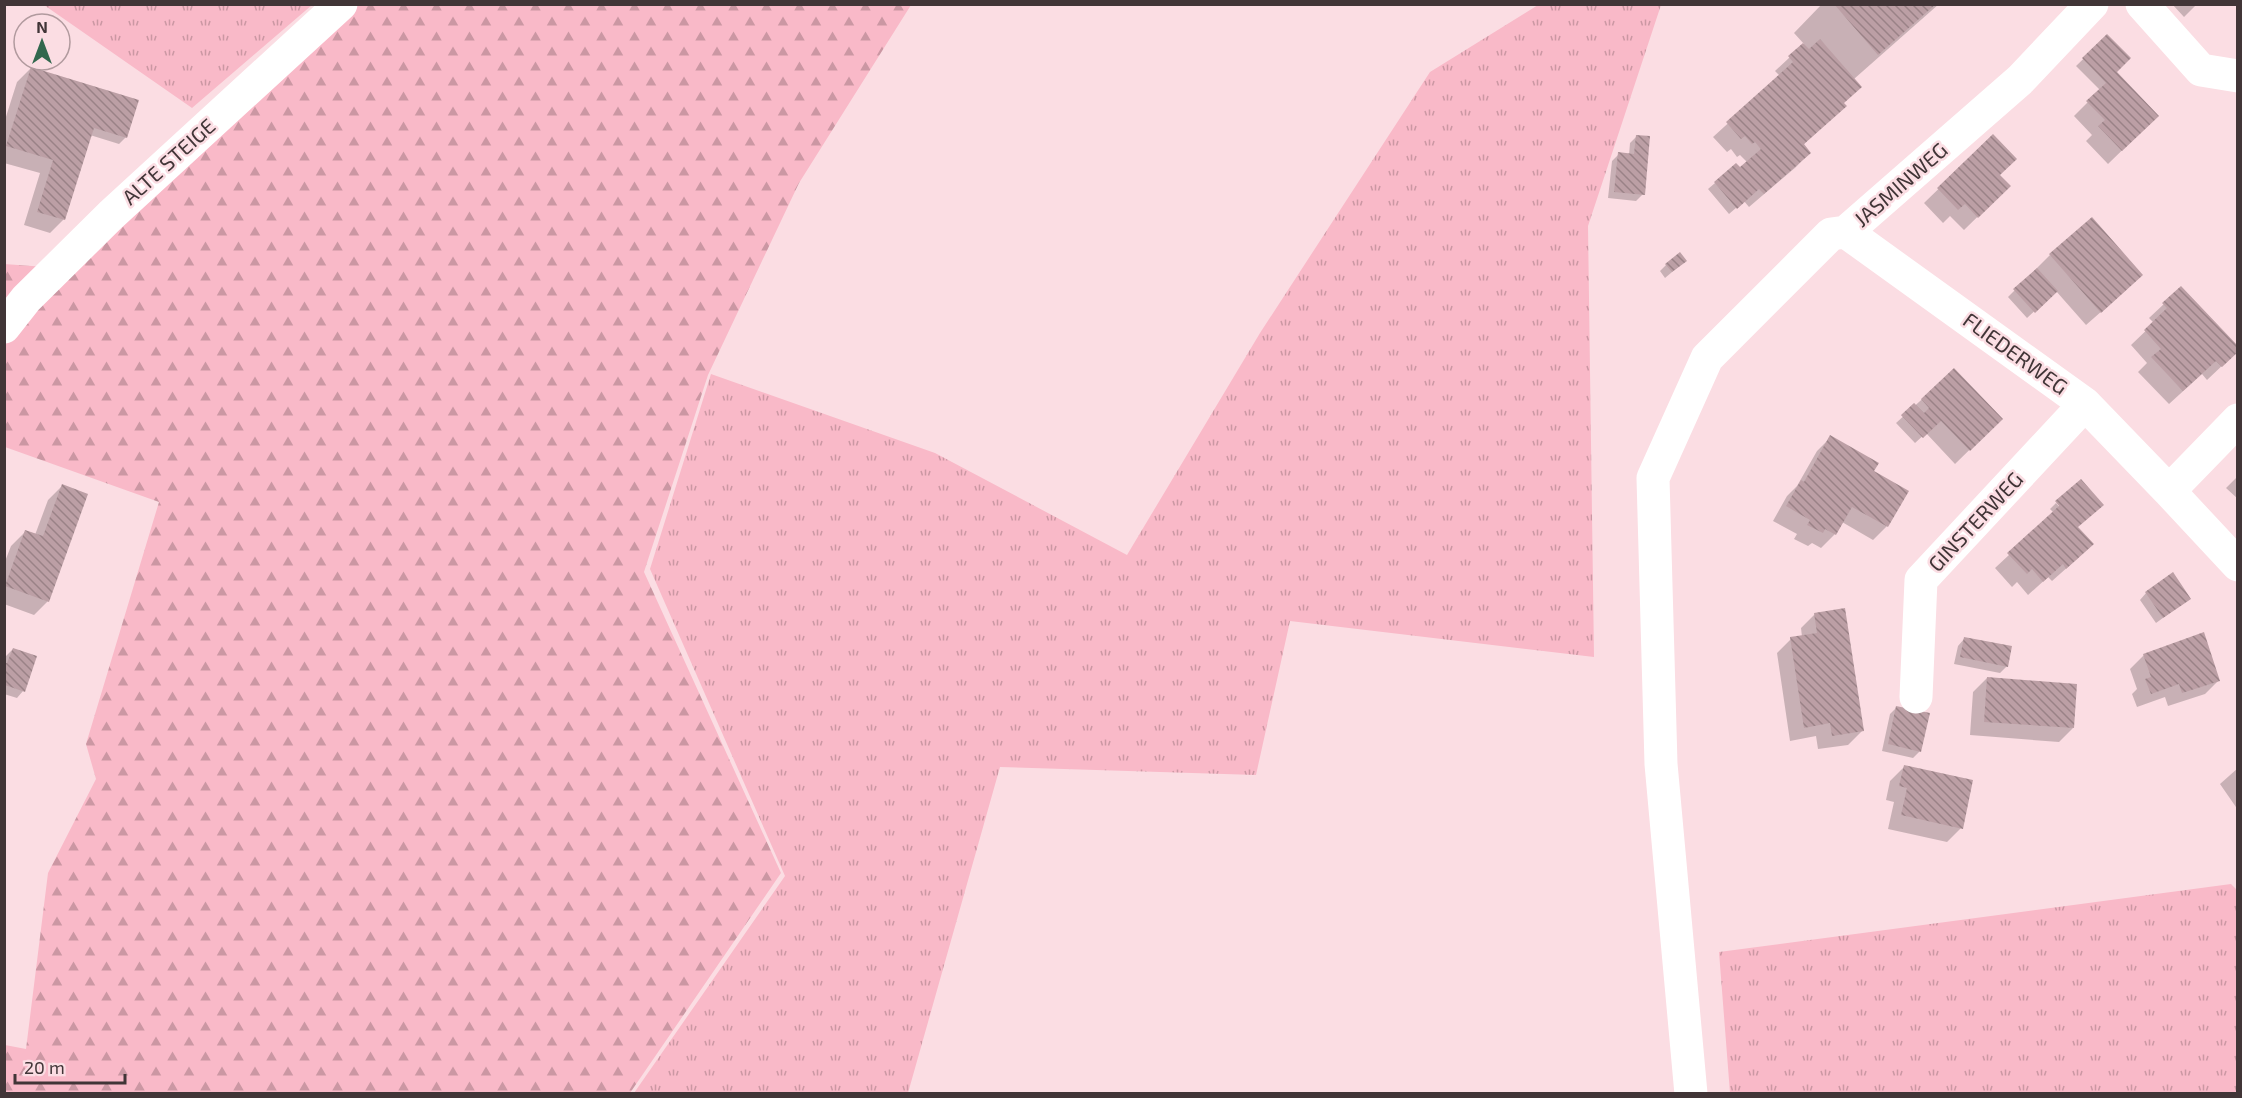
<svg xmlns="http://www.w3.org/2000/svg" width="2242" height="1098" font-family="'Exo 2',sans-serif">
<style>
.grass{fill:url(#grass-tufts)}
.forest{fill:url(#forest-firs)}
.shadow{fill:#0003}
.building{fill:url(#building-back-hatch)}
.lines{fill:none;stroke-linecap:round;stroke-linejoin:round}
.minor{stroke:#fff;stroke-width:33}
.labels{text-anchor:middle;stroke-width:5;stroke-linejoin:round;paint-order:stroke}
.street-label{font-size:21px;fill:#413537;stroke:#fbdde3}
</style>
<defs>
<pattern id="grass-tufts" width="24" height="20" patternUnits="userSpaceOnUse" patternTransform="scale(1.5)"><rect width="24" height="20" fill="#f9b9c8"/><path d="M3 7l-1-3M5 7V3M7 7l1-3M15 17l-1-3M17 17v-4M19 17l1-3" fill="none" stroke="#cb97a3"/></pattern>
<pattern id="forest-firs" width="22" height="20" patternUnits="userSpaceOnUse" patternTransform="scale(1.5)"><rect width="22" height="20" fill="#f9b9c8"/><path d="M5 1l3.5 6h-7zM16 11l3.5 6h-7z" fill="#cb97a3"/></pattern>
<pattern id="building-back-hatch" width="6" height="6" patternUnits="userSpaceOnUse" patternTransform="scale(1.5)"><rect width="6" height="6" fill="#bc9fa5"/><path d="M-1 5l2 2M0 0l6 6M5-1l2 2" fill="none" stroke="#9a8287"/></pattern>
</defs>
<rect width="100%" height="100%" fill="#fbdde3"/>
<path class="grass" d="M44 5H312L192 108Z
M1538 5H1661L1588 226 1594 657 1290 621 1256 775 1000 767 908 1093H634L785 876 650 569 711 374 935 453 1127 555 1260 333 1430 72Z
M2231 884 2238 891 2237 1093H1730L1719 952Z"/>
<path class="forest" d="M346 5H911L799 183 708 375 644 572 781 873 630 1093 5 1094V1045L26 1049 48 873 96 779 86 744 159 502 5 447 4 264 46 267Z"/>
<path class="shadow" d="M1822 4H1939L1854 79 1843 104 1845 106 1803 145 1809 153 1796 167 1749 207 1744 201 1729 214 1708 189 1736 165 1740 169 1747 162 1740 155 1737 157 1731 149 1727 152 1713 137 1780 76 1775 71 1804 44 1794 33Z
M2172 4H2197L2184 17Z
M2107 36 2115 72 2143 130 2108 164 2086 141 2092 135 2074 116 2100 90 2076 66Z
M31 68 126 137 119 144 90 135 64 219 50 233 24 225 40 173 4 163V123L17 82Z
M1637 136 1643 194 1636 201 1608 198 1612 161 1619 154 1629 155 1630 143Z
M1993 136 1999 175 2009 186 1964 230 1950 216 1943 223 1924 203Z
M2050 255 2127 289 2086 325 2056 291 2027 318 2008 297Z
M1666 265 1678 267 1665 278 1660 271Z
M2181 288 2225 363 2207 380 2202 374 2169 404 2138 372 2147 363 2131 345 2154 323 2149 318Z
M1954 370 2001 419 1955 464 1926 433 1915 443 1896 423Z
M1831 437 1872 472 1887 526 1873 540 1842 522 1835 534 1821 548 1812 543 1808 546 1794 539 1797 534 1773 521 1787 496 1797 486 1817 451Z
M2238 476V499L2226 488Z
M62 486 48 601 34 615 4 604V564L11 546 25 532 35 535 48 500Z
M2056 503 2077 528 2078 558 2052 581 2048 577 2028 595 2017 582 2012 587 1995 568 2054 513 2050 509Z
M2146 593 2189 599 2156 623 2140 600Z
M1815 614 1862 731 1848 745 1818 749 1816 736 1790 741 1777 653 1791 639 1802 637 1801 628Z
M1964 639 2007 666 2000 673 1954 664 1958 646Z
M13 649 35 657 23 691 17 698 4 694V661L6 656Z
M2144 655 2219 680 2205 694 2168 706 2165 697 2137 707 2132 694 2137 689 2130 669Z
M1987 678 2073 728 2059 742 1970 735 1973 692Z
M1897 707 1920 751 1913 758 1882 751 1890 714Z
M1904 767 1961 828 1947 842 1888 829 1894 802 1886 800 1890 781Z
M2238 768V810L2220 784Z"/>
<path class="building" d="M1834 4H1936L1878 55Z
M2107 34 2131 58 2117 72 2159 116 2122 151 2098 126 2105 120 2086 101 2106 83 2082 58Z
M1820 39 1862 87 1844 103 1847 106 1804 144 1811 153 1764 194 1759 189 1737 209 1714 182 1736 163 1740 167 1761 149 1755 142 1752 144 1745 136 1741 139 1726 122 1793 62 1788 56 1803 43 1809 49Z
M31 67 139 100 127 138 94 128 65 220 37 212 53 160 6 146Z
M1993 134 2017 159 2000 175 2011 186 1978 218 1965 204 1958 210 1937 188Z
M1636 135 1650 136 1645 195 1614 192 1618 152 1634 154Z
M2092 217 2143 275 2101 313 2049 254Z
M1680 252 1687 261 1672 272 1665 264Z
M2037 268 2058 291 2035 313 2013 289Z
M2181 286 2238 346V352L2222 367 2216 361 2183 391 2151 357 2161 349 2144 330 2167 308 2162 303Z
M1954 368 2003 419 1970 451 1941 421 1923 438 1901 415 1914 403 1924 413 1929 408 1921 399Z
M1830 435 1879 463 1874 471 1909 491 1888 527 1852 507 1836 535 1825 529 1823 533 1807 525 1810 520 1786 506 1801 480 1804 482Z
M2081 479 2104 505 2078 527 2094 544 2066 569 2063 564 2043 582 2032 569 2027 574 2007 553 2059 506 2055 501Z
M62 484 88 494 49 602 5 586 25 530 43 536Z
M2173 572 2191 599 2163 618 2145 592Z
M1845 608 1864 731 1832 736 1830 723 1804 728 1790 637 1817 633 1814 613Z
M2204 632 2220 681 2182 693 2179 684 2151 694 2145 679 2151 677 2143 654Z
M1964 637 2012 646 2008 667 1960 657Z
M13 648 37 656 25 692 5 685V663H7Z
M1987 677 2077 684 2074 728 1984 722Z
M1896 706 1930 713 1921 752 1888 744Z
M1904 765 1973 780 1963 829 1901 815 1907 788 1899 786Z"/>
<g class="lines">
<path class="minor" d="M2142 4 2201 70 2238 76
M1846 232 2085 404 2169 491 2238 420
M4 327 26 299 111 215 341 4
M2169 491 2238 565
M1916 697 1921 580 2085 404
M1691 1094 1661 764 1653 478 1707 358 1831 234 1846 232 2020 80 2092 4"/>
</g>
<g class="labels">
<g class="street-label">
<text transform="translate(169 162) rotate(-42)" y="7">ALTE STEIGE</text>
<text transform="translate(1901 185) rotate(-41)" y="7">JASMINWEG</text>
<text transform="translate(2015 354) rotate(36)" y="7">FLIEDERWEG</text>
<text transform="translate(1976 522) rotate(-47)" y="7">GINSTERWEG</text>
</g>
</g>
<rect width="2242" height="1098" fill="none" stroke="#413537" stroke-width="12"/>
<g transform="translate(42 42)"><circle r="28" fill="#fbdde3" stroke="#b19a9e" stroke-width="1.5"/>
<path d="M0-4.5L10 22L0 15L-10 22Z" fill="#32684e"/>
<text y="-9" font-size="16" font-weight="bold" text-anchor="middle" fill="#413537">N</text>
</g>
<path d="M15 1074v9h110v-9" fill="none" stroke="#413537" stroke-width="3"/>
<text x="24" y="1074" font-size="18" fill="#413537" stroke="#fbdde3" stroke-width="4.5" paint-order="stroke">20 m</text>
</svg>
